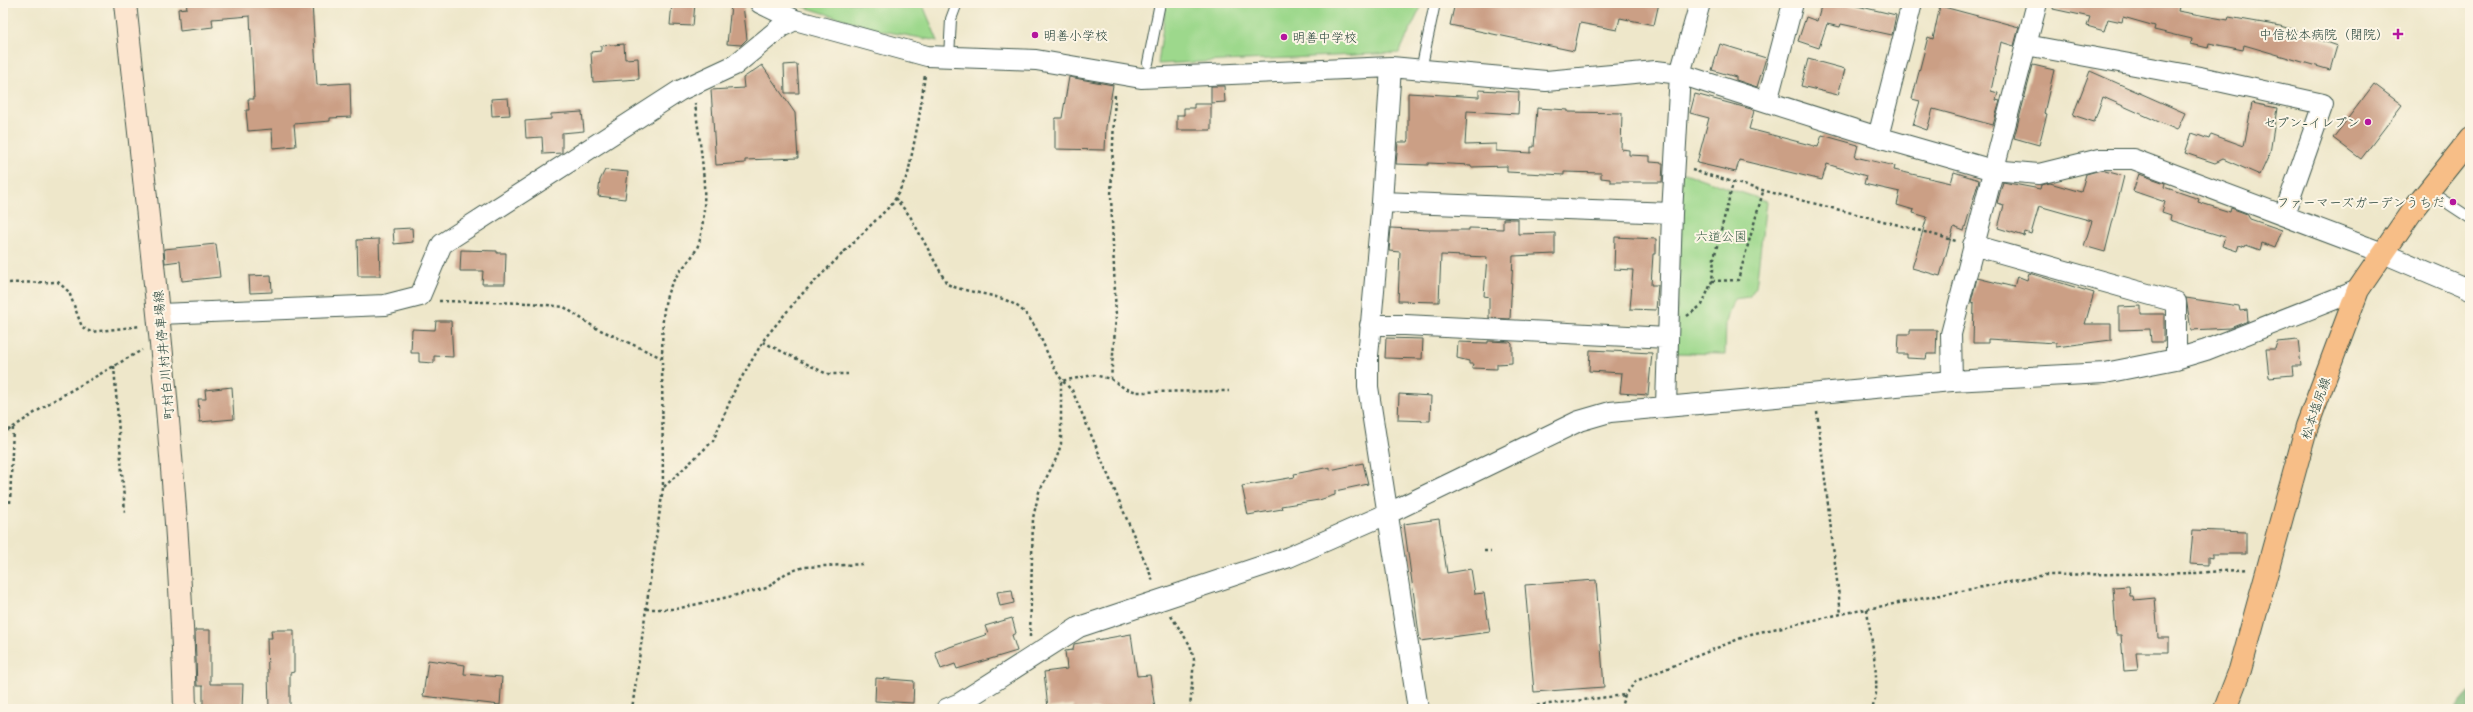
<svg xmlns="http://www.w3.org/2000/svg" width="2473" height="712" font-family="Mynerve,'Klee One',sans-serif">
<style>
.green{fill:#9dd88c;stroke:#5e8a60}
.forest{fill:#7eb878;stroke:#4e7a56}
.building{fill:#cb9f85}
.lines{fill:none;stroke-linecap:round;stroke-linejoin:round}
.service-casing{stroke:#3e564a;stroke-width:12}
.minor-casing{stroke:#3e564a;stroke-width:22}
.secondary-casing{stroke:#3e564a;stroke-width:24}
.primary-casing{stroke:#3e564a;stroke-width:24}
.path{stroke:#3e564a;stroke-width:2.5;stroke-dasharray:3 3;stroke-linecap:butt}
.service{stroke:#fff;stroke-width:10}
.minor{stroke:#fff;stroke-width:20}
.secondary{stroke:#fce5cf;stroke-width:22}
.primary{stroke:#f7be87;stroke-width:22}
.poi-dot{fill:#b5179e;stroke:#fcf5e5;stroke-width:1.5}
.labels{text-anchor:middle;stroke-width:4;stroke-linejoin:round;paint-order:stroke}
.poi-label{font-size:13px;fill:#1f3d34;stroke:#fcf5e5;text-anchor:end}
.park-label{font-size:13px;fill:#385c46;stroke:#fcf5e5}
.street-label{font-size:13px;fill:#1f3d34;stroke:#fcf5e5}
</style>
<rect width="100%" height="100%" fill="#fcf5e5"/>
<filter id="ink" filterUnits="userSpaceOnUse"><feTurbulence type="fractalNoise" baseFrequency=".025" numOctaves="2"/><feDisplacementMap in="SourceGraphic" scale="8" xChannelSelector="R" yChannelSelector="G"/><feConvolveMatrix kernelMatrix="1 2 1 2 8 2 1 2 1" color-interpolation-filters="sRGB"/></filter>
<filter id="wash" filterUnits="userSpaceOnUse"><feTurbulence type="fractalNoise" baseFrequency=".012" numOctaves="4" result="noise"/><feDisplacementMap in="SourceGraphic" scale="16" xChannelSelector="R" yChannelSelector="G"/><feGaussianBlur stdDeviation="0.9" result="paint"/><feColorMatrix in="noise" values="0 0 0 0 0 0 0 0 0 0 0 0 0 0 0 0 0 1.4 0 .05"/><feComposite in="paint" operator="in"/></filter>
<g filter="url(#wash)">
<rect width="100%" height="100%" fill="#eee7ca"/>
<path class="green" d="M792 3H922L938 41 877 30Z
M1166 3H1423L1399 53 1158 64Z
M1685 173 1766 201 1756 287 1749 297 1734 299 1726 321 1725 354 1676 353 1681 174Z"/>
<path class="forest" d="M2470 691V709H2454Z"/>
<g id="blocks">
<path class="building" d="M186 3H312L317 85 350 83 351 117 330 118V121L294 124 296 146 273 148 272 129 248 131 246 110H249L248 99H254L250 16 212 19 213 27 180 31 178 9 187 8Z
M672 3H695L693 26 670 25Z
M1455 3H1659L1654 25 1620 18 1617 30 1580 23 1574 51 1450 25Z
M1825 3H1844L1896 15 1892 35 1841 24 1840 27 1827 24 1819 48 1798 41 1806 17 1817 21 1821 6 1824 7Z
M2054 3H2162L2179 7 2178 11 2228 20 2229 17 2280 26 2305 33V35L2337 46 2330 70 2244 45 2243 50 2209 43 2208 48 2191 44 2192 39 2154 30 2155 26 2123 17 2122 22 2108 19 2104 31 2087 26 2090 17 2053 9Z
M731 5H743L747 39 741 45 727 44Z
M1940 6 2019 27 2014 46 2001 42 1991 91 1998 93 1996 100 2000 101 1993 125 1933 109 1927 130 1913 125 1920 101 1912 99 1928 37 1933 39Z
M624 44 625 59 638 58 639 79 593 82 591 52 601 51V46Z
M1720 44 1766 58 1757 87 1736 80V77L1712 70Z
M1808 59 1845 69 1838 95 1801 86Z
M797 64 799 93H785L784 65Z
M762 65 795 113 798 158 745 160V163L716 165 711 90 744 88 743 78Z
M2033 65 2054 70 2044 113 2047 114 2039 145 2014 138Z
M2090 71 2185 113 2177 130 2103 97 2094 122 2073 115Z
M1069 77 1113 85 1106 127 1105 150 1055 149V118H1062Z
M2374 84 2402 105 2361 159 2333 138Z
M1211 86H1224L1225 102 1211 103Z
M1479 90 1519 92 1518 114 1467 111 1465 145 1496 144V151L1531 153V147H1534L1537 108 1568 110V112L1622 113 1621 149 1629 150V155L1650 156V162L1663 163 1662 182H1610V179L1601 178V173L1564 172V175L1507 172V166L1471 167V165L1428 163V165L1396 164 1398 142H1407L1408 139V93L1479 97Z
M1695 94 1751 109 1754 111 1749 129 1818 147 1822 135 1858 145 1855 157 1895 166 1894 170 1951 183 1954 172 1979 180 1964 231 1954 227 1940 276 1912 268 1927 217 1913 213 1914 210 1897 205 1900 192 1864 184 1866 176 1827 164 1822 180 1739 160 1736 172 1697 163 1709 118 1690 113Z
M508 98 510 115 492 116 491 99Z
M2252 103 2277 108 2270 153 2260 175 2223 159 2215 163 2185 153 2192 133 2209 139 2211 134 2244 146Z
M1194 104H1211V130H1177V115H1184V108H1194Z
M582 112 584 131 562 133V153L543 154 542 137 526 138 525 121 551 119V114Z
M605 170 628 172 625 199 598 196 600 180Z
M2101 170 2124 176 2105 252 2084 246 2092 221 2039 206 2031 234 2025 232 2024 236 1998 228 2004 205 1997 203 2003 182 2040 189 2041 185 2050 183 2081 192 2086 174Z
M2139 174 2165 183 2164 187 2199 199 2198 202 2230 212 2231 208 2247 214 2250 219 2282 230 2275 248 2262 243 2260 250 2246 245 2245 247 2239 245 2237 251 2222 246 2225 237 2170 220 2171 215 2162 212 2165 202 2133 191Z
M1503 219H1518V234L1555 233V254L1513 256 1510 319 1489 318V297L1484 296 1487 257 1441 255 1439 302 1398 301 1400 252 1389 251 1391 228 1428 230H1469V228L1503 229Z
M412 228 413 242 394 244 393 229Z
M1615 237 1656 239V254H1653L1651 285H1658L1656 310 1630 309 1633 270 1614 269Z
M379 239 380 276H358L357 240Z
M216 244 220 277 182 281 180 261 165 263 164 249Z
M461 250 497 251V253H506L505 284H482L483 271H460Z
M2029 273 2094 293 2085 324H2111V340L2056 347V343L1988 339V343H1973L1974 303 1971 302 1977 278 2014 287 2017 276 2027 280Z
M271 275 272 292 250 293 249 276Z
M2186 298 2239 306 2240 311 2247 310 2248 321 2230 328 2191 330Z
M2141 306V314H2164V342H2151L2150 329 2119 330V307Z
M436 321H451L453 357 434 356V363L419 362V353H411L412 329 435 330Z
M1910 330H1937L1936 354H1927L1926 359 1907 358V354H1898L1899 334H1910Z
M1386 338 1423 339 1422 359 1385 358Z
M2298 340 2301 366H2292L2293 375 2269 377 2266 349H2275L2277 342Z
M1488 341 1510 342 1512 344V363L1497 364V369L1472 368 1473 364H1469V361L1457 358 1458 342 1488 343Z
M1590 350 1652 353 1648 395 1620 393 1622 373 1589 371Z
M232 387 234 419 200 422 198 399H206L205 390Z
M1399 394 1431 396 1430 421 1398 420Z
M1363 463 1368 484 1335 491V495L1319 500 1281 506 1282 509 1248 515 1242 486 1295 477 1294 474 1330 467V470Z
M1439 519 1447 573 1471 569 1475 594 1484 593 1490 632 1420 641 1404 524Z
M2193 530 2246 532V554H2212V558L2208 557V565L2190 564Z
M1596 580 1604 687 1534 692 1525 585Z
M2129 586 2130 596H2133L2134 600 2155 598 2158 638H2169V652H2136L2138 670 2124 671 2121 635H2116L2113 587Z
M1012 590 1014 603 1000 606 997 592Z
M1012 618 1016 633 1012 635 1017 651 957 669 955 664 941 669 935 652 988 634 985 626Z
M195 630H210V684H243L242 709H203V686H197Z
M271 630H294V672L290 673V709H269L267 638H272Z
M1131 634 1137 676 1150 675 1155 709H1073V705L1048 708 1044 672 1067 669 1065 651 1073 650 1074 644Z
M428 660 465 665 464 674 502 677 500 705 423 696Z
M876 678 914 681 913 703 875 701Z"/>
</g>
</g>
<g filter="url(#ink)">
<use href="#blocks" fill-opacity="0" stroke="#3e564a" stroke-width="1"/>
<g class="lines">
<defs>
<path id="service" d="M949 57 951 19 957 3
M1148 63 1160 3
M1421 70 1435 3
M2429 191 2470 218
M2463 287 2470 275"/>
<path id="minor" d="M760 3 795 20 927 56 1036 60 1141 78 1391 67 1546 81 1656 71 1680 74 1767 102
M1793 3 1767 102 1878 137 1912 3
M2026 45 2037 3
M1391 67 1382 202 1368 356V387L1418 709
M1878 137 1993 170 2039 174 2100 159H2133L2383 253 2470 290
M1382 202 1672 213
M1973 245 2176 302V359
M159 314 385 305 420 296 442 244 679 91 735 65 781 27 795 20
M1370 325H1405L1668 338
M1952 381 1951 334 2026 45 2200 77 2323 104 2284 215
M1666 405 1672 213 1680 74 1700 3
M946 709 960 703 1079 627 1289 557 1389 513 1579 421 1610 412 1952 381 2105 373 2176 359 2206 350 2358 290"/>
<path id="secondary" d="M125 3C150 238 179 472 185 709"/>
<path id="primary" d="M2225 709 2240 670 2307 426 2358 290 2410 214 2470 139"/>
</defs>
<use href="#service" class="service-casing"/>
<use href="#minor" class="minor-casing"/>
<use href="#secondary" class="secondary-casing"/>
<use href="#primary" class="primary-casing"/>
<path class="path" d="M1692 170C1779 197 1868 215 1956 241
M895 198 910 216 947 284C972 296 1005 291 1026 314 1046 337 1048 371 1072 390L1154 583
M1712 281 1738 280 1763 192
M3 283 58 282 69 292 82 327 91 332 141 326
M439 301 531 303 564 307 594 327 662 358 663 488 632 709
M1687 316 1702 305 1712 281 1714 258 1733 183
M763 342 827 374H848
M662 358C663 332 660 302 674 280 682 266 696 257 700 239 710 194 700 148 695 103
M114 366 125 513
M1111 379 1124 388 1137 392 1229 391
M1817 412 1841 614
M3 434 51 402 142 350
M664 487 713 441 736 387 765 338 800 296 893 203 908 174 919 118 925 75
M10 503 13 427
M1484 551H1491
M646 609H676L767 588 786 573 804 567 864 564
M1867 609C1869 630 1884 694 1871 709
M1171 616 1190 645 1194 659 1190 709
M1030 637 1033 518 1039 492 1057 457 1061 444V381L1094 375 1111 379 1116 317 1111 196 1115 92
M1507 709 1625 695
M1620 709 1625 695 1636 681 1751 634 1841 614 2045 575 2197 573 2248 569"/>
<use href="#service" class="service"/>
<use href="#minor" class="minor"/>
<use href="#secondary" class="secondary"/>
<use href="#primary" class="primary"/>
</g>
</g>
<g class="poi-dot">
<path d="M2396 28h4v4h4v4h-4v4h-4v-4h-4v-4h4z"/>
<circle cx="1035" cy="35" r="4"/>
<circle cx="1284" cy="37" r="4"/>
<circle cx="2368" cy="122" r="4"/>
<circle cx="2453" cy="202" r="4"/>
</g>
<g class="labels">
<g class="poi-label">
<text x="2389" y="39">中信松本病院（閉院）</text>
<text x="1043" y="40" text-anchor="start">明善小学校</text>
<text x="1292" y="42" text-anchor="start">明善中学校</text>
<text x="2360" y="127">セブン-イレブン</text>
<text x="2445" y="207">ファーマーズガーデンうちだ</text>
</g>
<g class="park-label">
<text x="1721" y="241">六道公園</text>
</g>
<g class="street-label">
<text transform="translate(163 355) rotate(-95)" y="5">町村白川村井停車場線</text>
<text transform="translate(2315 408) rotate(-71)" y="5">松本塩尻線</text>
</g>
</g>
<rect width="2473" height="712" fill="none" stroke="#fcf5e5" stroke-width="16"/>
</svg>
